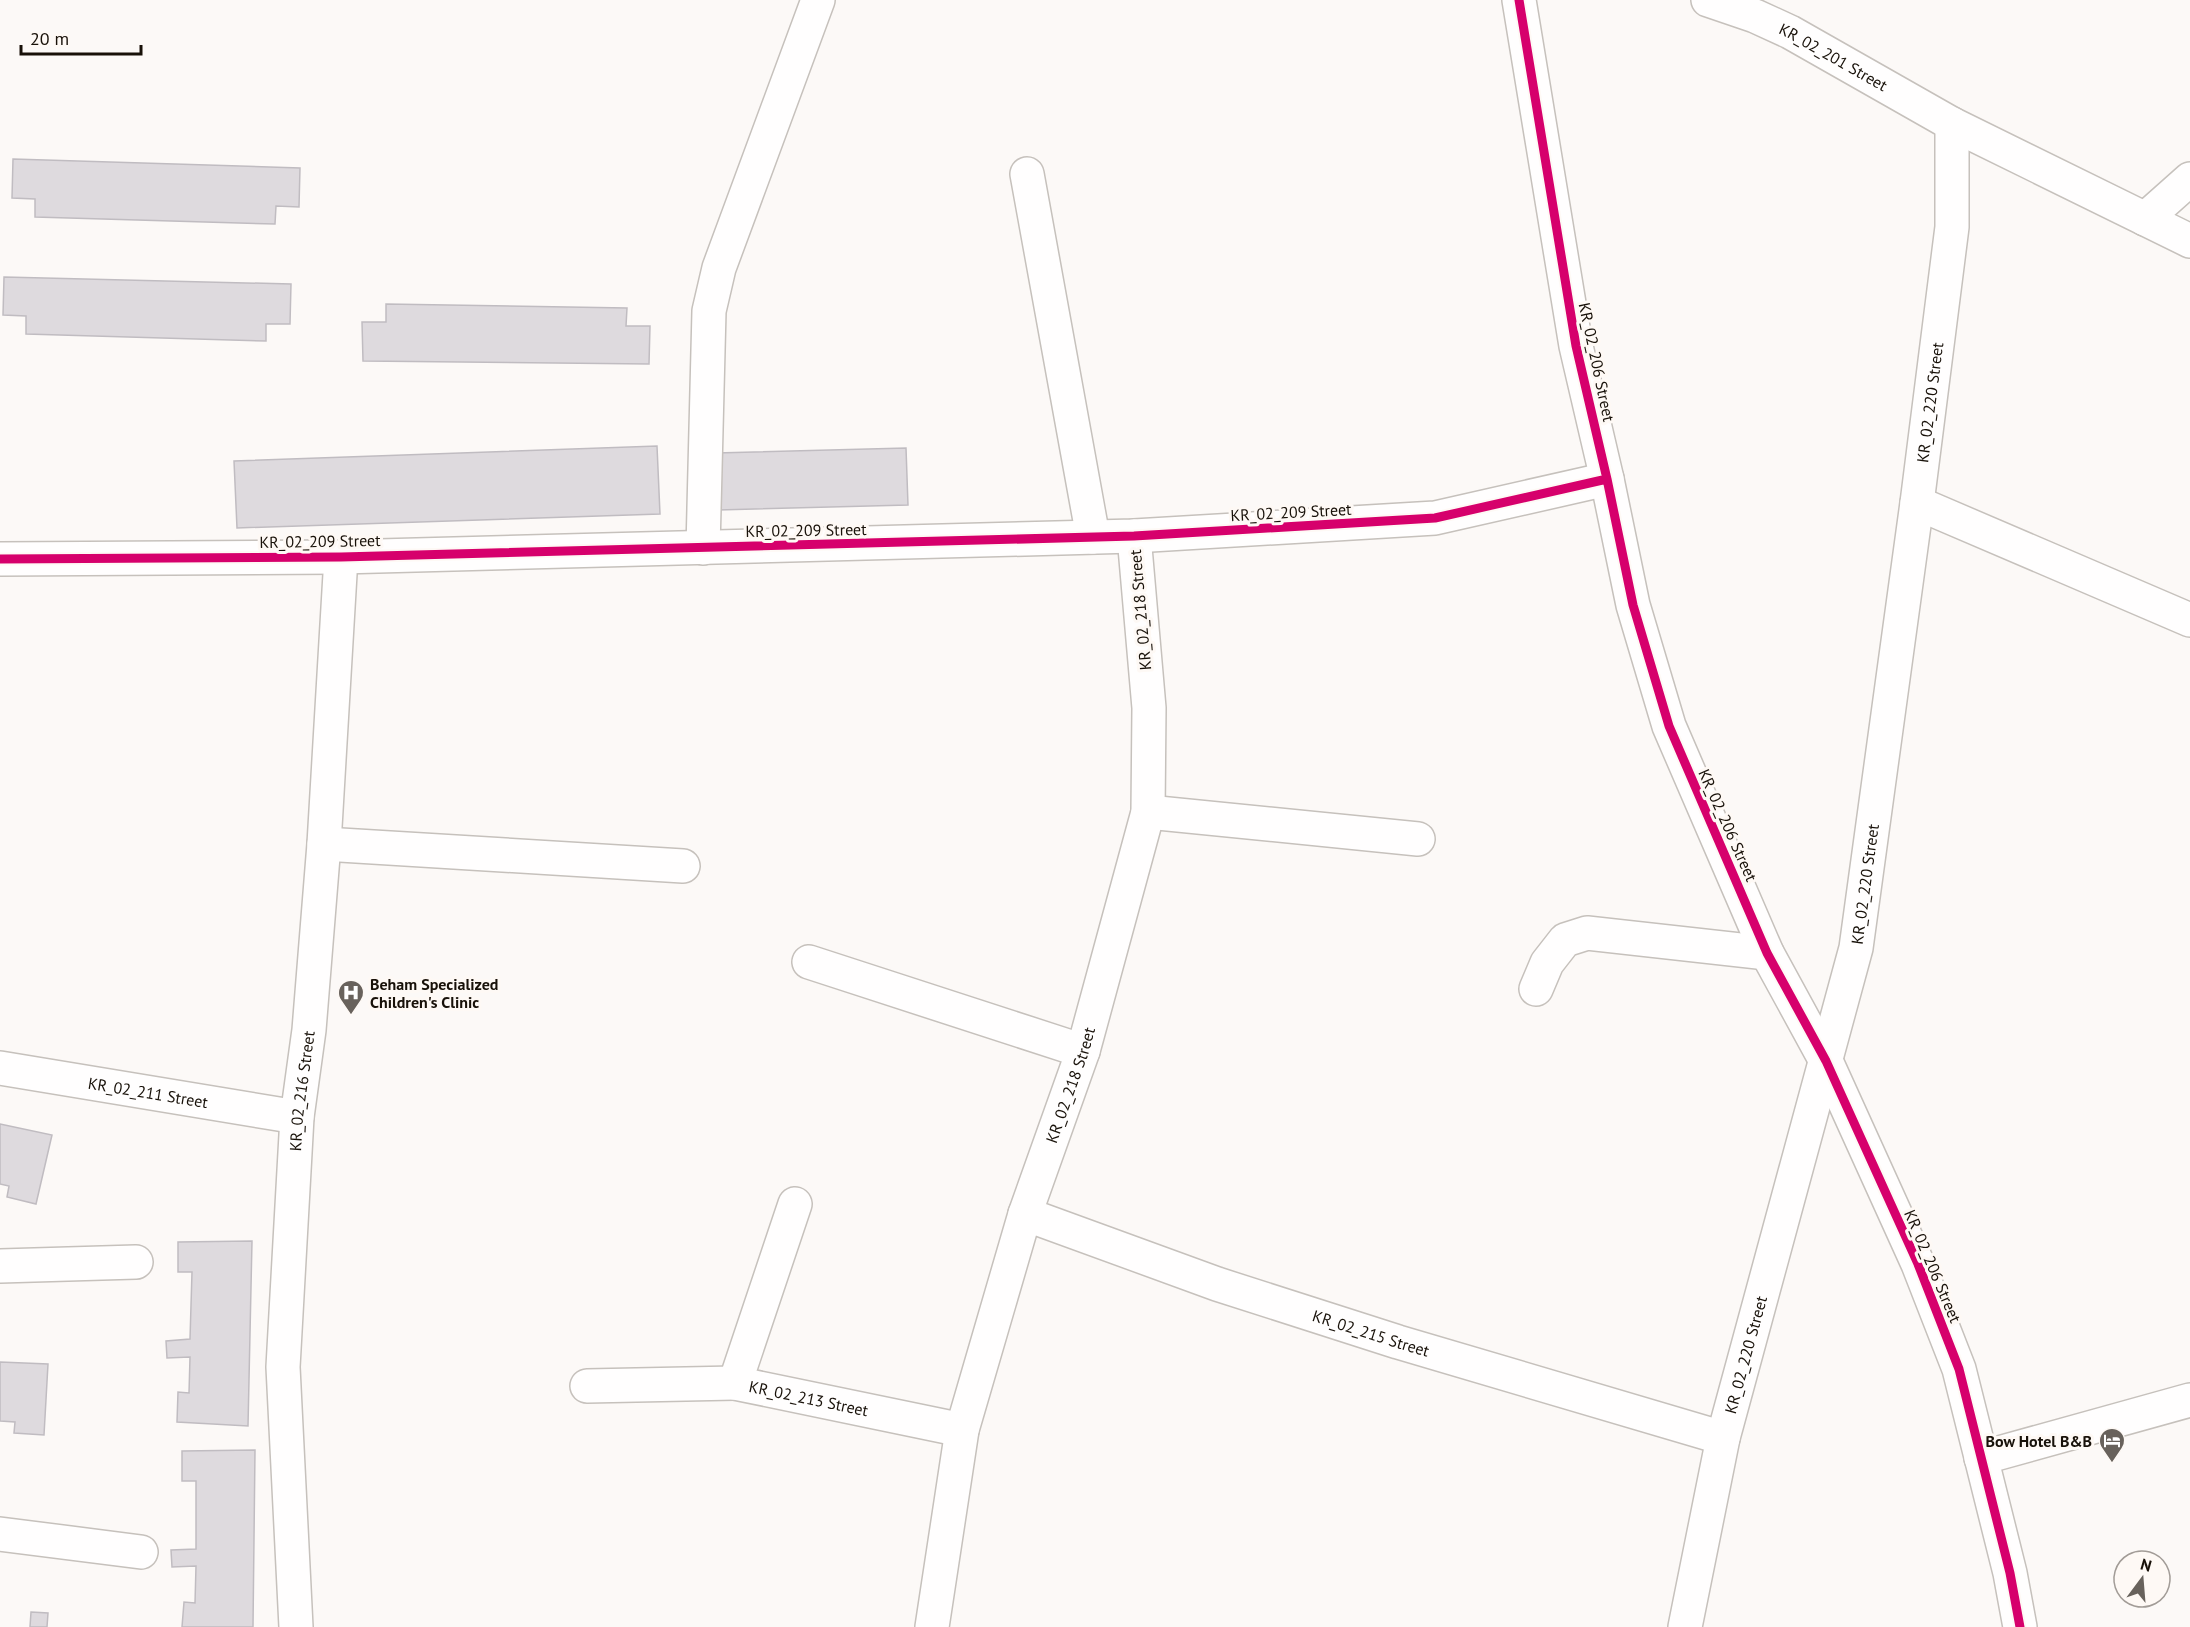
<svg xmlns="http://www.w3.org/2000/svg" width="2190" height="1627" font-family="'PT Sans',sans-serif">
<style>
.building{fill:#dedade;stroke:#c0bcc1;stroke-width:1.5}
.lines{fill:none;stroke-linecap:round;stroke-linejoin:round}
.minor-casing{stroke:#c6c1bc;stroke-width:36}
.minor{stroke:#fffefe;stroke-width:33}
.cycleway-casing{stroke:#fef9f5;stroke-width:13}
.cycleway{stroke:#d6006c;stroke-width:9}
.labels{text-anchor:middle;stroke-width:6;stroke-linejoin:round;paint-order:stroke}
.street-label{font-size:16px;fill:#181109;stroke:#fef9f5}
.poi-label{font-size:16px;font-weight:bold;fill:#181109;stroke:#fef9f5;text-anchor:start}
</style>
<rect width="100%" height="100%" fill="#fcf9f7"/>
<path class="building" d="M13 159 300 168 299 207 276 206 275 224 35 217V199L12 198Z
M4 277 291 284 290 324H266V341L26 334V316L3 315Z
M386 304 627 308 626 326H650L649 364 363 361 362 322H386Z
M657 446 660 514 237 528 234 461Z
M906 448 908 505 718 510 716 453Z
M0 1124 52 1135 36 1204 7 1197 9 1186 0 1184Z
M252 1241 248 1426 177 1422 178 1392 189 1393 190 1357 167 1358 166 1341 190 1339 192 1272H178V1242Z
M0 1362 48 1364 44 1435 14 1433 15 1422 0 1421Z
M255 1450 253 1627H182L184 1602 195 1603 196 1566 172 1567 171 1550 196 1549V1481H182V1451Z
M31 1612 48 1613 47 1627H30Z"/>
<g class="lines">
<defs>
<g id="minor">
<path d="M1519 0 1576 346 1607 479 1633 605 1669 726 1767 953 1826 1061 1918 1264 1959 1369 2010 1573 2020 1627"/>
<path id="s1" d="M1708 0 1755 16 1790 32 1952 124 2190 241"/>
<path d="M1027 174 1093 537"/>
<path d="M2145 219 2190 179"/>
<path d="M1917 503 2190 620"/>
<path d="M703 548 709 311 719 268 818 0"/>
<path d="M0 559 341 557 1134 536 1435 518 1607 479"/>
<path d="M1148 812 1418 839"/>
<path d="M324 844 683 866"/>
<path d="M809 962 1083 1051"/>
<path d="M1536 989 1547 963 1565 940 1587 933 1767 953"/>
<path id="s2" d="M0 1068 297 1117"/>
<path id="s3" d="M795 1204 735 1383 962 1430"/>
<path id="s4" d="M1025 1214 1217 1284 1398 1342 1723 1438"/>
<path d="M0 1266 136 1262"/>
<path d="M587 1386 735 1383"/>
<path d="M1981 1458 2190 1400"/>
<path d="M0 1534 141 1552"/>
<path id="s5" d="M296 1627 283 1367 297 1117 309 1030 324 844 341 557"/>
<path id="s6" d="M932 1627 962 1430 1025 1214 1083 1051 1148 812 1149 708 1134 536"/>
<path id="s7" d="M1685 1627 1723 1438 1856 948 1917 503 1952 227V124"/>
</g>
</defs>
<use href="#minor" class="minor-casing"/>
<use href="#minor" class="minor"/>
<defs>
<path id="cycleway" d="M1519 0 1576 346 1607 479 1633 605 1669 726 1767 953 1826 1061 1918 1264 1959 1369 2010 1573 2020 1627
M0 559 341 557 1134 536 1435 518 1607 479"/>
</defs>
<use href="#cycleway" class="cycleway-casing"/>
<use href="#cycleway" class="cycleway"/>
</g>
<defs>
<symbol id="hospital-pin" viewBox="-11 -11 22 30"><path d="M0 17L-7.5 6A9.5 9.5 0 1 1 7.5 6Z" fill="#68625c" stroke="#fef9f5"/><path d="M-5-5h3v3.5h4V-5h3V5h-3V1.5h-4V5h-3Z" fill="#fff"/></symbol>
<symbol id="hotel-pin" viewBox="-11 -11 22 30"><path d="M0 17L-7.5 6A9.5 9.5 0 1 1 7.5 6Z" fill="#68625c" stroke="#fef9f5"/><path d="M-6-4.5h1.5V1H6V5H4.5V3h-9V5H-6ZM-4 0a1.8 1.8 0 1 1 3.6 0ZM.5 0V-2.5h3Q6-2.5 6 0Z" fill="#fff"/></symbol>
</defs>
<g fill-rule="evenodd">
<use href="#hospital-pin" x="336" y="978" width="30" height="40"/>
<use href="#hotel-pin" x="2097" y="1426" width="30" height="40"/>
</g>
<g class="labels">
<g class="street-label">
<text dy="6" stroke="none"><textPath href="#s1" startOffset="138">KR_02_201 Street</textPath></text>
<text transform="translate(1597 362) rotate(78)" y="6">KR_02_206 Street</text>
<text dy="6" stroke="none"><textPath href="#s7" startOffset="1251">KR_02_220 Street</textPath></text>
<text transform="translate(1291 512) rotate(-3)" y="6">KR_02_209 Street</text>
<text transform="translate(806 530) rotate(-1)" y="6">KR_02_209 Street</text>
<text transform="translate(320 541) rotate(-1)" y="6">KR_02_209 Street</text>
<text transform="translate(1140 610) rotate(-95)" y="6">KR_02_218 Street</text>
<text transform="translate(1728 825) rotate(66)" y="6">KR_02_206 Street</text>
<text dy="6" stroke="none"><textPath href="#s7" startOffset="765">KR_02_220 Street</textPath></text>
<text dy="6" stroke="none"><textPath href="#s6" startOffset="561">KR_02_218 Street</textPath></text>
<text dy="6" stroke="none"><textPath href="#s2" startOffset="150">KR_02_211 Street</textPath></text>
<text dy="6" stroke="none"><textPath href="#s5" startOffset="537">KR_02_216 Street</textPath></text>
<text transform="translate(1933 1266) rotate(67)" y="6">KR_02_206 Street</text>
<text dy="6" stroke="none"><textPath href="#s4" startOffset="366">KR_02_215 Street</textPath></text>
<text dy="6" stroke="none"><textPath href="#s7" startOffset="279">KR_02_220 Street</textPath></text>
<text dy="6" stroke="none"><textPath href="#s3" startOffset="264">KR_02_213 Street</textPath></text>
</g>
<g class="poi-label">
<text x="370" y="990">Beham Specialized<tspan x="370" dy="18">Children's Clinic</tspan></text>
<text x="2092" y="1447" text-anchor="end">Bow Hotel B&amp;B</text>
</g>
</g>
<g transform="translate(2142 1579) rotate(16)"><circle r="28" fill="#fef9f5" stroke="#a29c97" stroke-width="1.5"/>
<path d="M0-4.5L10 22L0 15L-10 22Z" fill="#68625c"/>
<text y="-9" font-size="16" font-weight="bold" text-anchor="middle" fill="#181109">N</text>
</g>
<path d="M21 45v9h120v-9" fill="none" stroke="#181109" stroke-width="3"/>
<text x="30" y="45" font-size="18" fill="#181109" stroke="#fef9f5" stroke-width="4.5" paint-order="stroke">20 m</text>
</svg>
